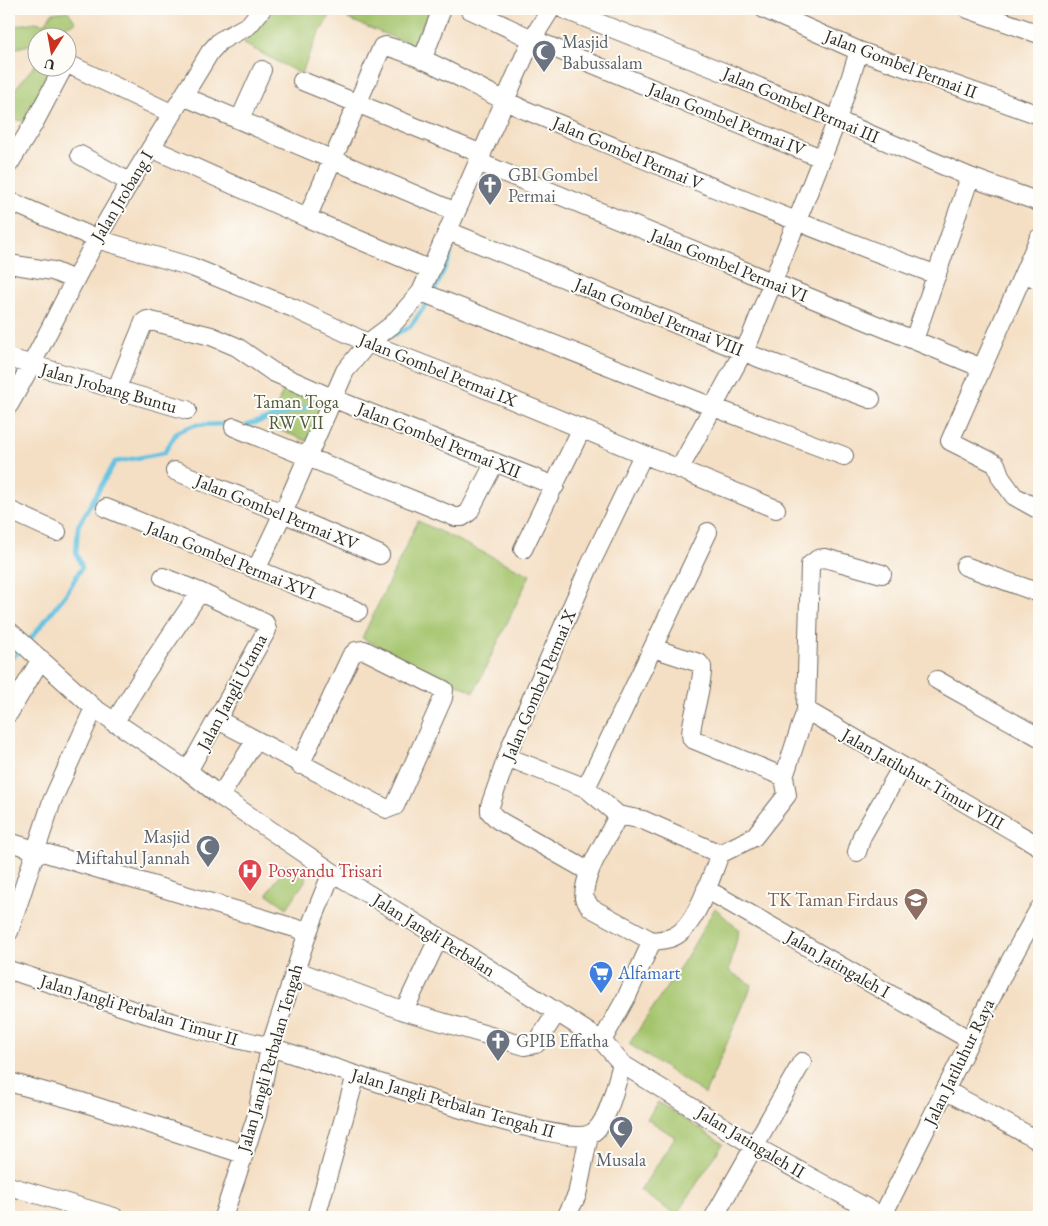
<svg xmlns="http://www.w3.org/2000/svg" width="1048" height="1226" font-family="'EB Garamond',serif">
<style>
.green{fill:#a4c46c;stroke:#68784c}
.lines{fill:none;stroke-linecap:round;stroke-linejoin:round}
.stream{stroke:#63c2e1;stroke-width:4.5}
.minor-casing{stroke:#716a61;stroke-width:20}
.minor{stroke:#fff;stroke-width:18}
.labels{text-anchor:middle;stroke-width:4;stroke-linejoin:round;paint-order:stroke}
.worship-label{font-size:18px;fill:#5b616d;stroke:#fdfcf7;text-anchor:start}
.street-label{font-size:18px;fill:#2b2b2b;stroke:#fdfcf7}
.park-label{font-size:18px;fill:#4f593e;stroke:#fdfcf7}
.health-label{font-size:18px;fill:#be3a42;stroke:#fdfcf7;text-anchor:start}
.education-label{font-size:18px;fill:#785e54;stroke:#fdfcf7;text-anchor:end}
.shop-label{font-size:18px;fill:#366cbe;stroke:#fdfcf7;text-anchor:start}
</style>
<rect width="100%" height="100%" fill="#fdfcf7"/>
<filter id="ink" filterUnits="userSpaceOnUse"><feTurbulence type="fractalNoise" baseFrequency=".02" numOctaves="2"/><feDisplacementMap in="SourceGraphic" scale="10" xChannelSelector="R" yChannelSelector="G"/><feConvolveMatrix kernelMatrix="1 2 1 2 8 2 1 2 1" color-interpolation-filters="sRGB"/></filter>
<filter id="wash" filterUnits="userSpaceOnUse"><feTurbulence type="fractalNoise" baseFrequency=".0096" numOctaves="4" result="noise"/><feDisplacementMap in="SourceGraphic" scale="20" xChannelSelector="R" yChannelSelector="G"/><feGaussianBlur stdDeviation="1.12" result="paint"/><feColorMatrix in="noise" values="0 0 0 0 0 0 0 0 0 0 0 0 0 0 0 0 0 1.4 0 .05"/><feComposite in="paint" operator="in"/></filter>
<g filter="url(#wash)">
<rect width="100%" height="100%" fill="#f4dfc4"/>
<path class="green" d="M277 9H334L317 37 301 74 246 45 244 41Z
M352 9H430L414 46 348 19Z
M68 11 76 23 62 27 57 37 38 38 37 46 29 45 9 50V27L35 22 45 24 52 13Z
M37 56 38 68H59L29 122 16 120 9 113V96L35 65Z
M285 385 323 400 307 441 269 426Z
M418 521 530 575 474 692 362 638Z
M287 864 307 878 287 908 267 894Z
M715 908 739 930 729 971 752 985 705 1094 629 1044 686 958Z
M658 1102 723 1144 676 1215 640 1191 675 1137 647 1119Z"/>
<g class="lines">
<path class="stream" d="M434 292 451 254
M387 338 410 327 430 299
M247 425 311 406 321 398
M28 642 66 594 82 567 76 553 78 526 115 462 164 453 177 432 194 425 231 424
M9 660 23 649"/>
</g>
</g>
<g filter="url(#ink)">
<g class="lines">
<defs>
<path id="minor" d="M469 9 532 39 821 158
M563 9 731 75 970 177 1039 202
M764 9 859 51 1039 115
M968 9 1039 34
M422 60 442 9
M68 64 173 114
M302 81 482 154
M183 96 456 212
M240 119 262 70
M151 148 307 218 431 270
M80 155 129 182
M478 162 982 368
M9 164 33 125 63 68
M9 201 97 239 192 267 293 308 368 343 476 385 776 509
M307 218 382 47 386 46C436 60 481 92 530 112 665 168 799 224 937 275
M448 231 759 358 871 399
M1039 238 950 441 996 464 1001 478 1014 496 1039 510
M9 264 53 271 74 280
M1024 273 1039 280
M421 292 713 407 844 456
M914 340 970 177
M9 358 187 410
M116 390 144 322 147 320 211 336 237 347 273 372 332 398 555 486
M9 405C41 350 67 292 98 237 133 174 173 114 210 52L220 41 249 25 262 9
M234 427 455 517H462L469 512 495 462
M680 468 750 339 837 120 859 51
M175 471 283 513 380 555
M106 508 358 611
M9 510 57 532
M523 549 582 428
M965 566 1039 593
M256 570 283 513 345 371 368 343 392 325 421 292 532 39 551 9
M163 577 200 592
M9 631 94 708 188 771 220 796 332 872 439 937 602 1041 622 1064 754 1146 883 1217
M653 648 699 663 702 667C704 684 687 732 692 739L784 777
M937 680 1039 737
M806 710 1039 846
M9 713 41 659
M218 720 387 809 395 806 443 698 444 690 364 650 356 651 351 656 300 765
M114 723 143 676 200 592 265 623 267 630 188 771
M507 757 586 788 618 815 643 820 720 854
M586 788 708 532
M220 796 256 740
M618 815C607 841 584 869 584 898L591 908 652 941
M9 842 308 932
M857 852 862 836 901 768
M588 871 498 820 490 812V806L512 743 590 565 643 455
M706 889 970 1040
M9 932 52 801 94 708
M9 970C69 989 129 1010 189 1027 216 1035 244 1040 270 1047 319 1061 558 1149 590 1134 608 1127 616 1082 622 1064
M295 970 404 1011 525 1046 536 1044 557 1012
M404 1011 439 937
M602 1041 627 996 652 941C660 940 668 940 675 936 697 925 711 876 720 854L754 837 787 795 784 777 806 710 810 565 818 559 825 558 882 574
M9 1082 82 1102 243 1154
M945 1090 1039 1141
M9 1186 114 1217
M223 1217 257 1115 270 1047 308 932 332 872
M316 1217 356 1075
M566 1217 577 1195 589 1135
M714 1217 802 1062
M882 1217 1004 972 1039 909"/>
</defs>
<use href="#minor" class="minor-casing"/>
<use href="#minor" class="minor"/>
</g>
</g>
<defs>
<symbol id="mosque-pin" viewBox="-11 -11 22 30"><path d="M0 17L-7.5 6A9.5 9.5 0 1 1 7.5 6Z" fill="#6b7280" stroke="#fdfcf7"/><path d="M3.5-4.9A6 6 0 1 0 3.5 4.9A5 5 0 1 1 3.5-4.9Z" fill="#fff"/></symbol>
<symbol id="church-pin" viewBox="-11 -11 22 30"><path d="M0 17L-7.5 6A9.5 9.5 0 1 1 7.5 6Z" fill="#6b7280" stroke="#fdfcf7"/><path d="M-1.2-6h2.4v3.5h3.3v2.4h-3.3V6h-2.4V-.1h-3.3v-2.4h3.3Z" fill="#fff"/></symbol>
<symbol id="hospital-pin" viewBox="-11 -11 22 30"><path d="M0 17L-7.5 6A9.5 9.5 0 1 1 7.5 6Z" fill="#e0444e" stroke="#fdfcf7"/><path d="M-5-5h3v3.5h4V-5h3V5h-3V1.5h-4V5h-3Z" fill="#fff"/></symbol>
<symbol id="school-pin" viewBox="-11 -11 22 30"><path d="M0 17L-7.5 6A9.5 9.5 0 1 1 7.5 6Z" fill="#8d6e63" stroke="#fdfcf7"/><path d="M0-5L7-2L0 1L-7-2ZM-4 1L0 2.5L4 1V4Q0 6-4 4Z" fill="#fff"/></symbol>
<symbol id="supermarket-pin" viewBox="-11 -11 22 30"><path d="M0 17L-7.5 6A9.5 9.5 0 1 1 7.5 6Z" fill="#3f7fe0" stroke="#fdfcf7"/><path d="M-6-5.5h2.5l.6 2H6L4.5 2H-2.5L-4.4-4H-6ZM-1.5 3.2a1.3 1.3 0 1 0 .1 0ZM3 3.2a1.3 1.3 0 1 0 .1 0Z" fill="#fff"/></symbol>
</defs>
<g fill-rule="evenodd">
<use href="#mosque-pin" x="530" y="38" width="28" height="38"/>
<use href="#church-pin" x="476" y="171" width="28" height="38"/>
<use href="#mosque-pin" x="194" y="833" width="28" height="38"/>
<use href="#hospital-pin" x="236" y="857" width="28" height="38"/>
<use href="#school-pin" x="902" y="886" width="28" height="38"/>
<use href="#supermarket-pin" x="587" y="959" width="28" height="38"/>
<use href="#church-pin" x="484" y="1027" width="28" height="38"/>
<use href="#mosque-pin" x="607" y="1114" width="28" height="38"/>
</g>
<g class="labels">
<g class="worship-label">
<text x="562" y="48">Masjid<tspan x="562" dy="21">Babussalam</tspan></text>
<text x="508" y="181">GBI Gombel<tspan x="508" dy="21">Permai</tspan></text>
<text x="190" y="843" text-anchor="end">Masjid<tspan x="190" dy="21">Miftahul Jannah</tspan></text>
<text x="516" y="1047">GPIB Effatha</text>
<text x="621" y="1166" text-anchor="middle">Musala</text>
</g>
<g class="street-label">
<text transform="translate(901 64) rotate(21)" y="6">Jalan Gombel Permai II</text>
<text transform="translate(801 105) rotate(23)" y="6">Jalan Gombel Permai III</text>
<text transform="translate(727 119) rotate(22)" y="6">Jalan Gombel Permai IV</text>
<text transform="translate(628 153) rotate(23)" y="6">Jalan Gombel Permai V</text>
<text transform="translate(122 196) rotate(-59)" y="6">Jalan Jrobang I</text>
<text transform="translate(729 265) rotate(22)" y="6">Jalan Gombel Permai VI</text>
<text transform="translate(659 317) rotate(22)" y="6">Jalan Gombel Permai VIII</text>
<text transform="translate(438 370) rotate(22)" y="6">Jalan Gombel Permai IX</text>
<text transform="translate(109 388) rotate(16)" y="6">Jalan Jrobang Buntu</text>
<text transform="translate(439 440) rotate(22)" y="6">Jalan Gombel Permai XII</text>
<text transform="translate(277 512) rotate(22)" y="6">Jalan Gombel Permai XV</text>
<text transform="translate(231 560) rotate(22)" y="6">Jalan Gombel Permai XVI</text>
<text transform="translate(539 685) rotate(-67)" y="6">Jalan Gombel Permai X</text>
<text transform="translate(232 692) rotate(-62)" y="6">Jalan Jangli Utama</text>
<text transform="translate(923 779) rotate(30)" y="6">Jalan Jatiluhur Timur VIII</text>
<text transform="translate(434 935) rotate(32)" y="6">Jalan Jangli Perbalan</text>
<text transform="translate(838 964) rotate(30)" y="6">Jalan Jatingaleh I</text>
<text transform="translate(139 1010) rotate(17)" y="6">Jalan Jangli Perbalan Timur II</text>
<text transform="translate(270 1058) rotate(-74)" y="6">Jalan Jangli Perbalan Tengah</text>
<text transform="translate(959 1062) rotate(-64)" y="6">Jalan Jatiluhur Raya</text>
<text transform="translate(453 1103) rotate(16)" y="6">Jalan Jangli Perbalan Tengah II</text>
<text transform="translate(751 1142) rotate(31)" y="6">Jalan Jatingaleh II</text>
</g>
<g class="park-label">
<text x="296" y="408">Taman Toga<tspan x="296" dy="21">RW VII</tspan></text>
</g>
<g class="health-label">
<text x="268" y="877">Posyandu Trisari</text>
</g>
<g class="education-label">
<text x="898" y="906">TK Taman Firdaus</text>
</g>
<g class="shop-label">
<text x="618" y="979">Alfamart</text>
</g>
</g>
<rect width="1048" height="1226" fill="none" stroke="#fdfcf7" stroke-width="30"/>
<g transform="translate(52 52) rotate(191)"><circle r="24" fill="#fdfcf7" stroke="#a9a8a5"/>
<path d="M0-4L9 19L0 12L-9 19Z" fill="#c8321e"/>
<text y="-8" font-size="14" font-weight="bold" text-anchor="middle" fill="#2b2b2b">U</text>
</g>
</svg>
